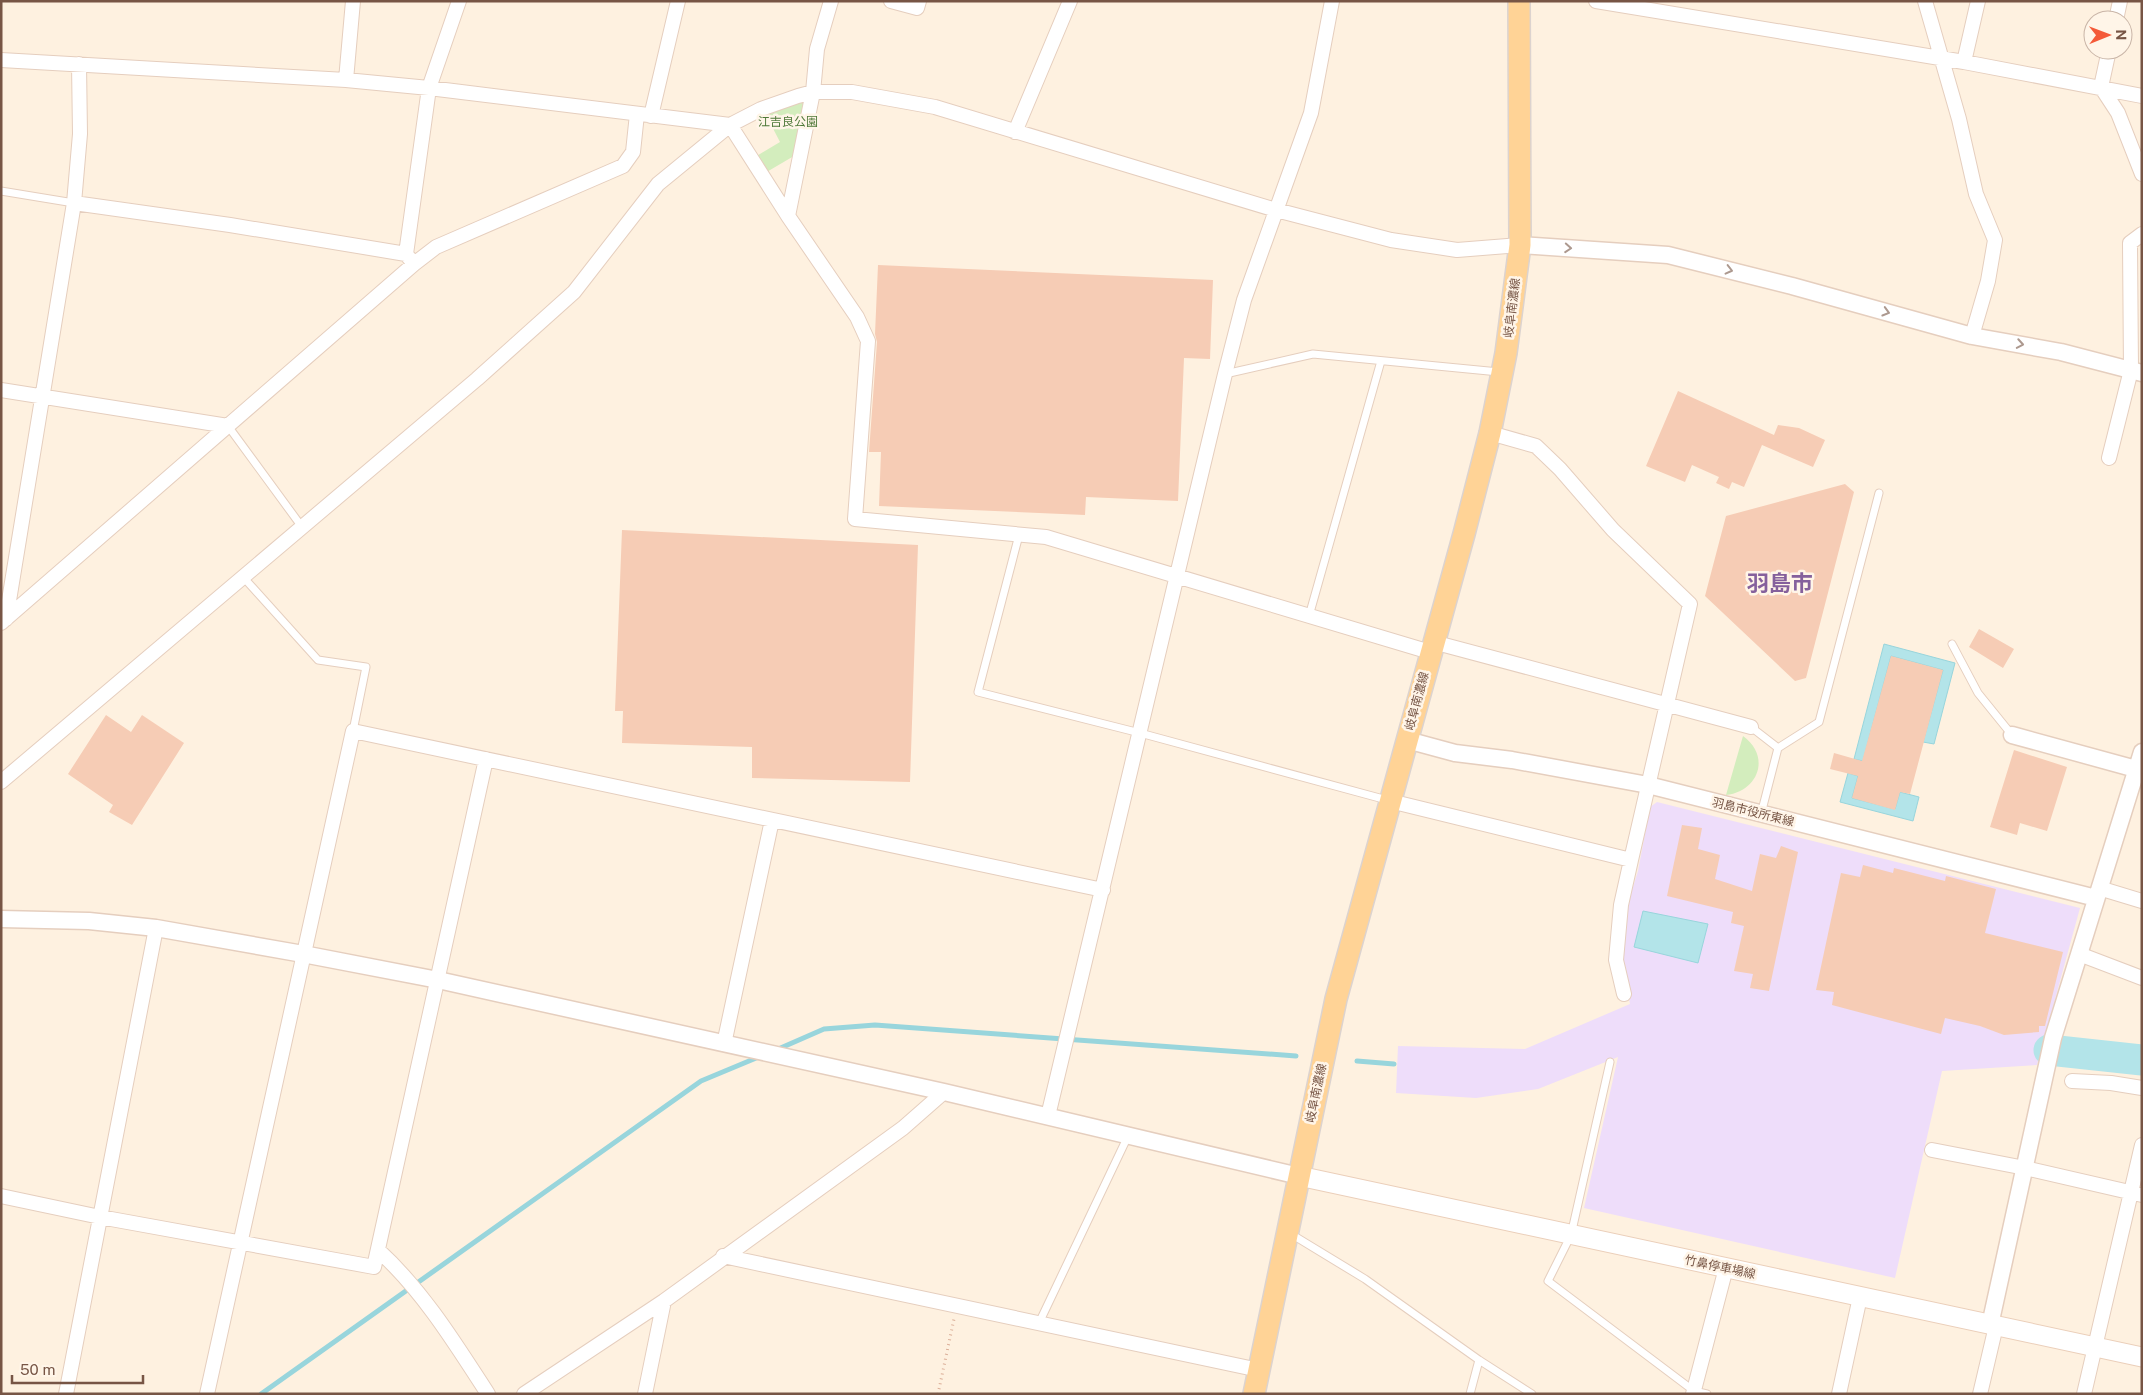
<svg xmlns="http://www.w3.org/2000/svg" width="2143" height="1395" font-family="'Public Sans','Noto Sans JP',sans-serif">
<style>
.education{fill:#eeddfa}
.green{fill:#d3edbd}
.water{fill:#b3e4e9;stroke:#98d5dc}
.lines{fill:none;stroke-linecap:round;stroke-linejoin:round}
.stream{stroke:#98d5dc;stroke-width:5}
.river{stroke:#b3e4e9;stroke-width:31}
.building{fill:#f6ccb5}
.service-casing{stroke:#e5cebe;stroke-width:9}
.minor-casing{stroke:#e5cebe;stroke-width:16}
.tertiary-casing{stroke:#e5cebe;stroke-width:19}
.secondary-casing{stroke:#ebcfba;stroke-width:21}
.primary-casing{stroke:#dcd3cf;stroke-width:24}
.path{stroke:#dbaf98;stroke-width:3;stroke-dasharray:1 4;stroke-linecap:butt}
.service{stroke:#fff;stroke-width:7}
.minor{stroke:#fff;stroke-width:14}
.tertiary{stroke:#fff;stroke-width:16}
.secondary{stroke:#fff;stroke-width:19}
.primary{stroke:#ffd396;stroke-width:21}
.oneway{stroke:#ad998f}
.labels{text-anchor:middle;stroke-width:5;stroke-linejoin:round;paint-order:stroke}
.park-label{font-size:12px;fill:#4f7939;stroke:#fff5e8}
.street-label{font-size:12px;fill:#775545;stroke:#fff5e8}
.town-label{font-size:22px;font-weight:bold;fill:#85609c;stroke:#fff5e8}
</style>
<rect width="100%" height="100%" fill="#fef1e0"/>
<path class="education" d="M1657 802 2080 908 2037 1065 1942 1071 1895 1278 1584 1208 1618 1057 1538 1089 1476 1098 1396 1093 1398 1046 1525 1049 1630 1004 1621 959 1628 903 1638 871 1650 807Z"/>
<path class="green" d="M810 97 799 153 765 173 755 157 780 142 765 113Z
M1743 736C1771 756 1759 791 1726 795Z"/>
<path class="water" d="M1884 644 1955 663 1934 744 1923 742 1943 670 1891 656 1863 761 1854 759Z
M1848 773 1858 776 1852 798 1895 809 1900 792 1919 797 1913 821 1840 802Z
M1643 911 1708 924 1698 963 1634 947Z"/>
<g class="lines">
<path class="stream" d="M776 1050 824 1029 875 1025 1296 1056
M1357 1061 1394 1064
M261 1394 701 1081 761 1056"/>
<path class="river" d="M2049 1050 2142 1060"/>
</g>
<path class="building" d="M878 265 1213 280 1210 359 1184 358 1178 501 1086 497 1085 515 879 506 881 452H869L877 342 875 334Z
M1678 391 1774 435 1778 425 1799 428 1825 440 1813 467 1762 445 1744 487 1732 482 1729 489 1716 483 1719 477 1692 465 1685 482 1646 466Z
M1845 484 1854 492 1806 678 1795 681 1705 596 1726 516Z
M622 530 918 545 910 782 752 778V747L622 743 623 711H615Z
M1979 629 2014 649 2003 668 1969 647Z
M1891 656 1943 670 1910 794 1900 792 1895 810 1852 798 1858 776 1830 769 1834 753 1862 761Z
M106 715 131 732 142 715 184 743 132 825 109 812 113 805 68 774Z
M2014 750 2067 767 2047 831 2020 823 2017 835 1990 827Z
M1682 825 1702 828 1698 849 1720 855 1715 879 1752 891 1760 854 1776 858 1781 846 1798 852 1769 991 1750 988 1753 974 1734 971 1744 926 1731 923 1733 912 1667 896Z
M1863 865 1893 873 1894 868 1945 881 1946 876 1996 889 1985 933 2063 952 2045 1026H2039V1032L2004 1035 1980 1026 1945 1018 1941 1034 1832 1005 1834 992 1816 990 1841 873 1860 877Z"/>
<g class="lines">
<defs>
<path id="service" d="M1 191 74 203
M1225 374 1313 354 1499 372
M228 426 302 527
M1019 535 978 692 1140 733 1387 800
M244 578 318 660 366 667 353 731
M1309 616 1381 361
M1952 644 1978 693 2012 735
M1751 727 1778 748
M1761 814 1778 748 1819 722 1879 493
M1610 1062 1571 1235 1548 1281 1694 1391 1707 1394
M1291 1234 1365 1279 1479 1360 1532 1394
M1039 1323 1128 1136
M1470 1394 1479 1360"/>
<path id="minor" d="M891 1 917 8 919 1
M1596 1 1964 62 2142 96
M1925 1 1959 119 1976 194 1995 240 1988 281 1972 336
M2116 20 2120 1
M2109 50 2101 87 2118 113 2142 174
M1 60 346 80 429 88 730 125
M1964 62 1978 1
M346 80 353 1
M651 116 678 1
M730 125 788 216 857 317 868 341 855 519 1046 537 1430 652
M1015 132 1070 1
M74 203 230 225 406 254 414 264
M788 216 813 92 817 49 831 1
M406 254 429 88 459 1
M1 390 228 426
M2109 458 2131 370 2130 243 2142 234
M6 619 74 203 80 134 79 64
M1 623 414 264 436 247 623 166 633 152 637 114
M1433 642 1751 727
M1 782 477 379 574 292 658 184 730 125 761 109 798 96 813 92H852L935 107 1276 210 1391 240 1457 250 1520 245
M1390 801 1631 860 1690 604 1613 530 1560 469 1536 446 1490 433
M2099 888 2142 901
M2079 954 2142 978
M1624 994 1616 960 1621 905 1631 860
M724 1044 772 820
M2072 1081 2111 1083 2142 1088
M1048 1116 1225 374 1244 300 1311 113 1332 1
M1932 1150 2025 1168 2142 1195
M1 1196 100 1217 374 1267 486 759
M378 1250C423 1291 455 1343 488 1394
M723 1256 1259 1370
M66 1394 156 928
M207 1394 353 731 1103 890
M524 1394 664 1301 903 1128 944 1092
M645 1394 664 1301
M1693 1394 1726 1268
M1839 1394 1860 1297
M1980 1394 1996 1326
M2084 1394 2142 1145"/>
<path id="tertiary" d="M1520 245 1668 255 1792 286 1972 336 2061 352 2142 373
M2012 735 2136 769
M1407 740 1455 753 1512 760 1648 785 2096 898
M1 919 89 921 156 928 303 954 438 980 944 1092 1299 1176
M1990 1325 2053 1038 2142 752"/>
<path id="secondary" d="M1299 1176 2142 1357"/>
<path id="primary" d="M1254 1394 1336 999 1464 534 1490 433 1506 353 1520 245 1519 1"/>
</defs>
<use href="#service" class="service-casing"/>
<use href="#minor" class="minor-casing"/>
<use href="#tertiary" class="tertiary-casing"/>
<use href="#secondary" class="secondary-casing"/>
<use href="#primary" class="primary-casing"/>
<path class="path" d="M938 1394 954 1319"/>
<use href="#service" class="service"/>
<use href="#minor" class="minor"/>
<use href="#tertiary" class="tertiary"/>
<use href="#secondary" class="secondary"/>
<use href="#primary" class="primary"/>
</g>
<defs><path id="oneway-chevron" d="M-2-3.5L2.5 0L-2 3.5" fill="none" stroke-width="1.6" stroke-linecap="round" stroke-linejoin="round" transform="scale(1.25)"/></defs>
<g class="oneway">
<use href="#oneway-chevron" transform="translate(1568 248) rotate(4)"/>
<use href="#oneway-chevron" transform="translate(1729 270) rotate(14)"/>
<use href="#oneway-chevron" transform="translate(1886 312) rotate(16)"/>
<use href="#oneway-chevron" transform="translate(2020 344) rotate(10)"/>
</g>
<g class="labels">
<g class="park-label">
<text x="788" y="126">江吉良公園</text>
</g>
<g class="street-label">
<text transform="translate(1512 308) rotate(-83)" y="4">岐阜南濃線</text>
<text transform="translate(1417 701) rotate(-75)" y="4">岐阜南濃線</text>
<text transform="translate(1753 812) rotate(14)" y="4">羽島市役所東線</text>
<text transform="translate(1316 1093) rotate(-78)" y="4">岐阜南濃線</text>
<text transform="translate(1720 1267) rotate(12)" y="4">竹鼻停車場線</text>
</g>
<g class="town-label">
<text x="1780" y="591">羽島市</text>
</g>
</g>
<rect width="2143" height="1395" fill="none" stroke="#775545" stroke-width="5"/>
<g transform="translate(2108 35) rotate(89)"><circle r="24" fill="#fff5e8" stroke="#c9b5a7"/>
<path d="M0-4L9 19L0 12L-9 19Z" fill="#f45a39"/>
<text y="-8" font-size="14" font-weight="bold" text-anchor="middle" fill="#775545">N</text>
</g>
<path d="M12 1375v8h131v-8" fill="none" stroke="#775545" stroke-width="2.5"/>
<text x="20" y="1375" font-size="15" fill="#775545" stroke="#fff5e8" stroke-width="4" paint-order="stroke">50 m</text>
</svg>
